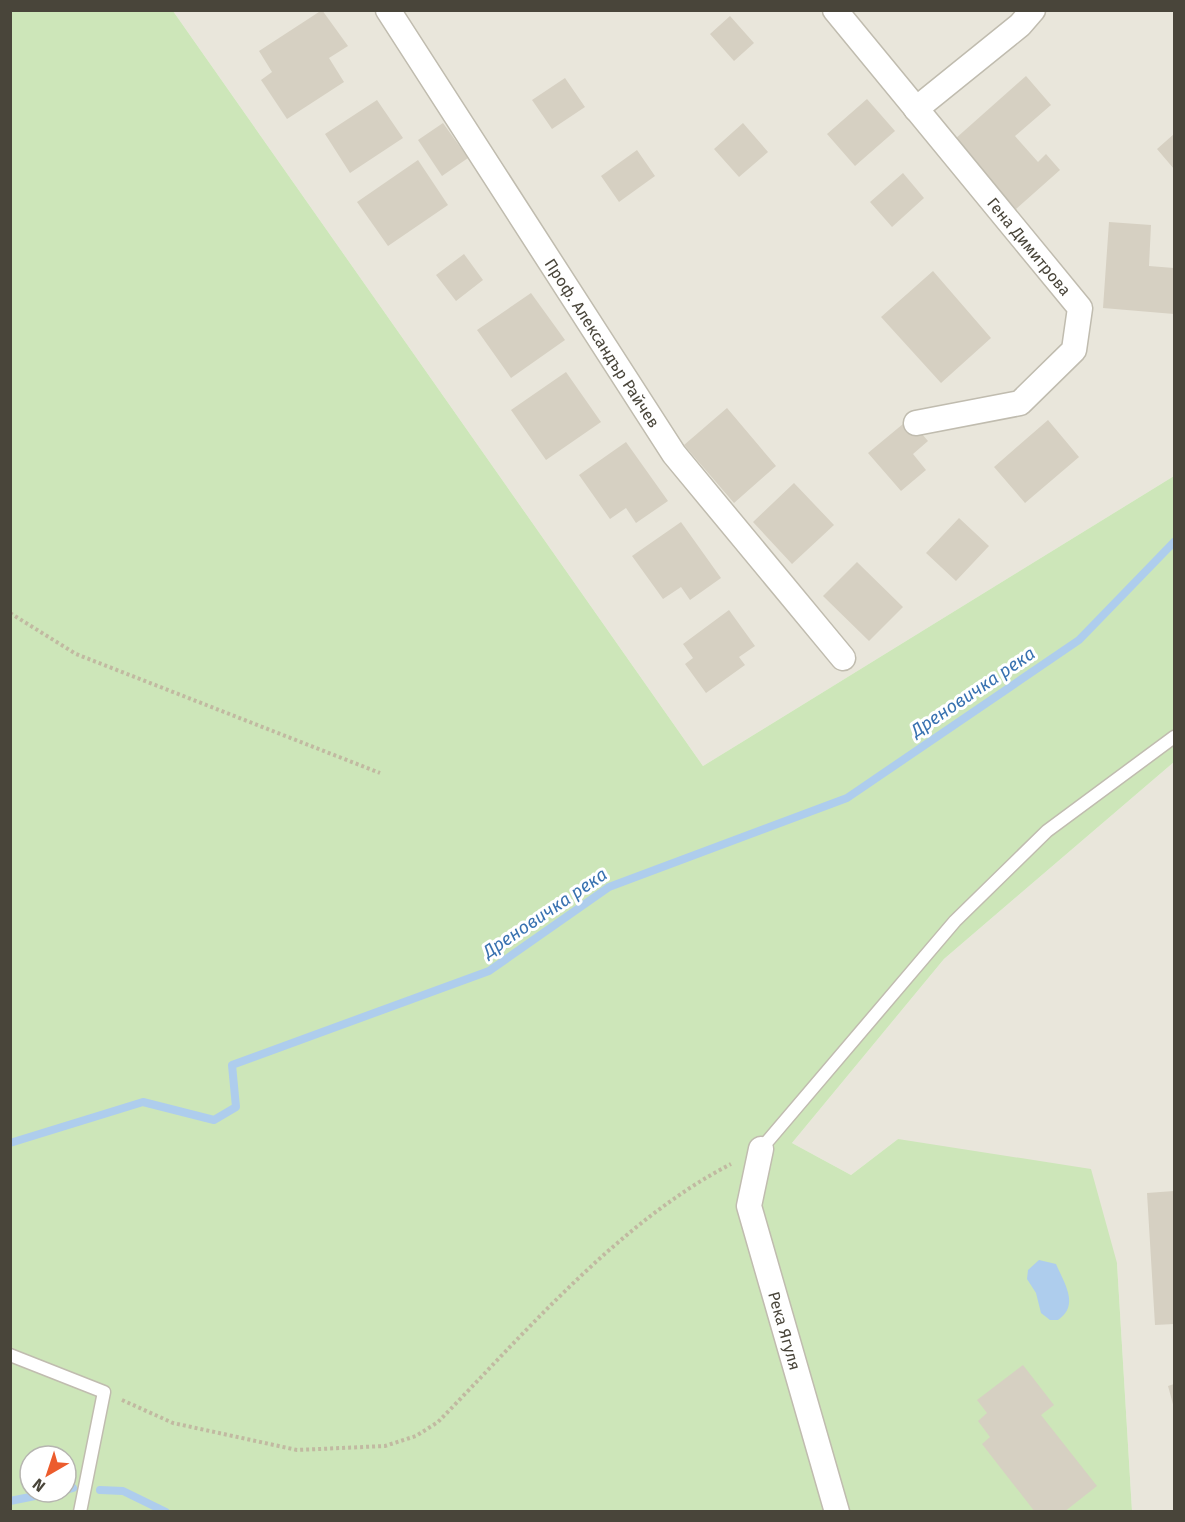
<svg xmlns="http://www.w3.org/2000/svg" width="1185" height="1522" font-family="'Fira Sans',sans-serif">
<style>
.residential{fill:#e9e6db}
.green{fill:#cde6b9;fill-rule:evenodd}
.water{fill:#aecded}
.lines{fill:none;stroke-linecap:round;stroke-linejoin:round}
.stream{stroke:#aecded;stroke-width:8}
.building{fill:#d6d0c2}
.service-casing{stroke:#c0bcaf;stroke-width:15}
.minor-casing{stroke:#c0bcaf;stroke-width:27}
.path{stroke:#c1b9a1;stroke-width:4;stroke-dasharray:3 3;stroke-linecap:butt}
.service{stroke:#fff;stroke-width:12}
.minor{stroke:#fff;stroke-width:24}
.labels{text-anchor:middle;stroke-width:6;stroke-linejoin:round;paint-order:stroke}
.street-label{font-size:16px;fill:#49453a;stroke:#fff}
.water-label{font-size:18px;font-style:italic;fill:#3972b0;stroke:#fff}
</style>
<rect width="100%" height="100%" fill="#f5f3ec"/>
<path class="residential" d="M173 11H1174V476L703 766Z
M1174 762V1511H1132L1117 1263 898 1139 851 1175 792 1143 944 959Z"/>
<path class="green" d="M10 11H173L703 766 1174 476V762L944 959 792 1143 851 1175 898 1139 1091 1169 1117 1263 1132 1511H11ZM30 1456H66V1492H30Z"/>
<path class="water" d="M1039 1260 1056 1264C1064 1283 1080 1305 1058 1320H1050L1041 1313 1036 1293 1027 1279 1028 1270Z"/>
<g class="lines">
<path class="stream" d="M10 1143 143 1102 214 1120 236 1107 232 1065 489 971 609 887 847 798 1079 640 1174 542
M66 1490 73 1488
M100 1490 123 1491 166 1512
M10 1501 55 1492"/>
</g>
<path class="building" d="M322 10 348 46 329 58 344 82 287 119 261 80 272 72 259 51Z
M730 16 754 43 734 61 710 34Z
M1026 76 1051 105 1015 136 1038 162 1046 154 1060 170 1016 209 955 139Z
M565 78 585 107 552 129 532 100Z
M867 99 895 131 855 166 827 134Z
M377 100 403 138 350 173 325 134Z
M443 123 468 158 442 176 418 140Z
M743 123 768 152 739 177 714 149Z
M1174 134V169L1157 149Z
M637 150 655 176 619 202 601 176Z
M418 160 448 205 388 246 357 202Z
M903 173 924 198 892 227 870 202Z
M1109 222 1151 225 1149 266 1174 268V314L1103 308Z
M464 254 483 280 456 301 436 275Z
M933 271 991 338 941 383 881 317Z
M531 293 565 340 511 378 477 330Z
M566 372 601 422 546 460 511 410Z
M727 408 776 466 734 503 684 445Z
M909 419 928 441 913 454 926 470 901 491 868 453Z
M1048 420 1079 457 1025 503 994 467Z
M626 442 668 501 636 523 626 508 610 519 579 475Z
M794 483 834 525 792 564 753 522Z
M959 518 989 546 956 581 926 553Z
M681 522 721 578 690 600 681 587 663 599 632 556Z
M857 562 903 607 869 641 823 596Z
M729 610 755 646 739 657 745 665 706 693 685 664 693 658 683 644Z
M1174 1191V1324L1155 1325 1147 1193Z
M1023 1365 1054 1405 1041 1415 1097 1486 1064 1512H1035L982 1444 990 1437 978 1421 987 1413 977 1400Z
M1174 1384V1408L1168 1386Z"/>
<g class="lines">
<defs>
<path id="service" d="M761 1149 955 921 1047 831 1174 737
M10 1355 104 1392 80 1512"/>
<g id="minor">
<path id="s1" d="M388 10 674 454 843 658"/>
<path id="s2" d="M835 10 1080 308 1074 350 1020 403 916 423"/>
<path d="M916 109 1020 25 1033 10"/>
<path id="s3" d="M761 1149 749 1206 837 1512"/>
</g>
</defs>
<use href="#service" class="service-casing"/>
<use href="#minor" class="minor-casing"/>
<path class="path" d="M10 613 76 654 380 773
M122 1400 173 1423 297 1450 385 1446 416 1436 438 1422C524 1334 620 1221 731 1164"/>
<use href="#service" class="service"/>
<use href="#minor" class="minor"/>
</g>
<g class="labels">
<g class="street-label">
<text dy="6" stroke="none"><textPath href="#s2" startOffset="306">Гена Димитрова</textPath></text>
<text dy="6" stroke="none"><textPath href="#s1" startOffset="396">Проф. Александър Райчев</textPath></text>
<text dy="6" stroke="none"><textPath href="#s3" startOffset="188">Река Ягуля</textPath></text>
</g>
<g class="water-label">
<text transform="translate(973 692) rotate(-34)" y="6">Дреновичка река</text>
<text transform="translate(545 913) rotate(-34)" y="6">Дреновичка река</text>
</g>
</g>
<rect width="1185" height="1522" fill="none" stroke="#49453a" stroke-width="24"/>
<g transform="translate(48 1474) rotate(219)"><circle r="28" fill="#ffffff" stroke="#b6b5b0" stroke-width="1.5"/>
<path d="M0-4.5L10 22L0 15L-10 22Z" fill="#ec5c2d"/>
<text y="-9" font-size="16" font-weight="bold" text-anchor="middle" fill="#49453a">N</text>
</g>
</svg>
